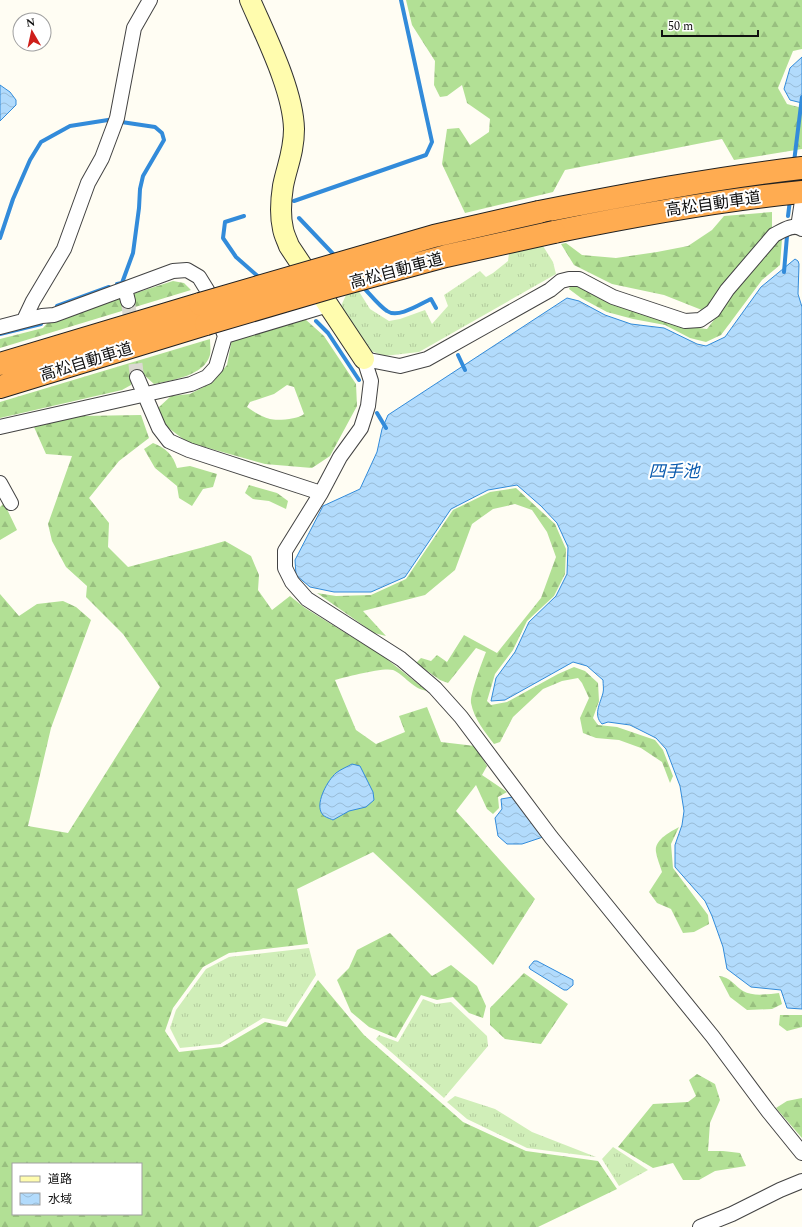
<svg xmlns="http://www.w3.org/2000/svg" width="802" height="1227" font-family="Spectral,'Noto Sans JP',serif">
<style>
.grass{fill:url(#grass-tufts)}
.forest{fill:url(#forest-firs);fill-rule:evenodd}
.water{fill:url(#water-waves);stroke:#328bda}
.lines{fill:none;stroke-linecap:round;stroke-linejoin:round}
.stream{stroke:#328bda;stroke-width:4}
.street-tunnel{stroke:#dbd9d1;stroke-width:14;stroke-dasharray:14 7;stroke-linecap:butt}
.street-casing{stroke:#434343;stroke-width:16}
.secondary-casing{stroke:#323232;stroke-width:22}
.highway-casing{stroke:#212121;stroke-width:24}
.street{stroke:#fff;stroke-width:14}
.secondary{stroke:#fffcae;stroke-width:20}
.highway{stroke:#ffac51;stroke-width:22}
.highway-bridge-casing{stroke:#212121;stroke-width:24;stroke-linecap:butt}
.highway-bridge{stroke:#ffac51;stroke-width:22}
.labels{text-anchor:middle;stroke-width:4;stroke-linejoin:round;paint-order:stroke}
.street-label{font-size:16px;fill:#101010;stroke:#fff}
.water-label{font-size:17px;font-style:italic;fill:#0c5caf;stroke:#fff}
</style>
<defs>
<pattern id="grass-tufts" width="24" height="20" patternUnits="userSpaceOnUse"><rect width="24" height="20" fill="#d0eeb8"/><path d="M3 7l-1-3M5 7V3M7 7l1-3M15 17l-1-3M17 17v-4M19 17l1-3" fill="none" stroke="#b2cb9d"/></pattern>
<pattern id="forest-firs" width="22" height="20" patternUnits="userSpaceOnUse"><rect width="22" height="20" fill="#b2e095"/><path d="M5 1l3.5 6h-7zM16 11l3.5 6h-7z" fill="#98bf7f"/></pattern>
<pattern id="water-waves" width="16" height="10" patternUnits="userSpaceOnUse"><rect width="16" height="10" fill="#b2dbfc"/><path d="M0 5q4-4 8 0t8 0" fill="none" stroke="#98bbd7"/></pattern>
</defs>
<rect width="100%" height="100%" fill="#fffdf3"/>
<path class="grass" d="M543 246 553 262 556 274 419 352 384 356 366 349 341 306 346 295 358 290 370 309 389 321 400 319 425 310 432 324 448 306 444 295 480 271 486 277 493 273 508 261 509 253Z
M309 948 316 975 286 1022 263 1018 220 1044 180 1048 170 1028 176 1010 206 969 229 957Z
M423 999 436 1004 451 1002 487 1036 488 1046 444 1098 376 1039 379 1035 398 1042Z
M455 1096 495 1109 532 1132 596 1157 527 1148 467 1119 447 1102Z
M613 1147 648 1170 619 1186 602 1159Z"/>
<path class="forest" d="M406 0H802V49L793 51 778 88 787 104 802 108V149L734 160 722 139 565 170 553 192 465 213 442 164 447 129 459 128 470 145 489 132 490 119 467 103 462 85 447 96 440 97 434 85 435 61 412 25Z
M772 212V227L782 239 780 265 762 280 721 335 706 342 690 338 665 325 633 319 607 312 581 298 569 289 571 284 580 285 680 326 707 329 717 316 664 295 612 284 574 265 561 244 566 243 582 255 616 258 657 252 688 246 712 230 724 216Z
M173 281 184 283 191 290 0 348V339L43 328 49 321Z
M305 319 324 336 356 384 357 406 330 456 312 468 265 464 187 442 166 426 158 408 171 396 190 394 213 382 227 365 232 339ZM287 385 294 387 304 414C299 419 277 421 270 419 262 417 254 412 247 407L250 402 274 394Z
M210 339C210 344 211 351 210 355 204 376 172 380 154 384L144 375 131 377V385L122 390 0 418V402Z
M141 415 149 438 119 461 89 498 109 523 108 547 128 567 204 547 225 541 251 556 259 575 258 590 272 610 290 596 305 608 383 656 427 691C411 688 405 675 393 670 383 667 346 677 335 680L356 730 376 744 405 732 399 716 427 707 441 742 475 746 487 766 482 775 507 792 498 797 499 808 493 814 487 809 476 785 456 811 535 899 493 965 373 852 297 889 308 944 229 953 203 967 173 1008 165 1031 179 1052 222 1047 265 1022 287 1027 318 980 364 1035 463 1122 526 1151 598 1161 617 1189 538 1227H0V594L19 616 37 604 63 601 76 607 91 620 51 728 28 826 68 833 160 687 123 634 86 597 87 586 66 567 52 541 48 524 72 456 46 454 34 427 79 416ZM13 1164H141V1214H13Z
M153 443C166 448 173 455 177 468L190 466 217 474 213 487 203 489 192 506 179 498 177 486 155 468 144 449Z
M249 485 277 493 288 501 286 509 269 501 253 499 245 493Z
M516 488 555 524 566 549 565 574 554 596 527 621 513 650 495 674 487 701 491 705 507 702 558 674 574 667 585 671 598 683 599 701 593 718 598 725 617 727 655 740 663 750 673 776 670 783 662 762 641 748 619 740 596 738 583 733 580 718 589 698 582 683 578 678 562 681 543 689 513 717 500 742 494 744C485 732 474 719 471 703 470 694 482 662 486 652L476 648 448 683 440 680 416 663 421 658 431 661 437 655 447 662 464 635 497 653 541 598 556 557 547 532 532 510 515 504 493 509 472 524 455 570 425 595 363 611 386 636 374 633 317 593 336 596 371 595 406 579 453 510 490 492Z
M4 503 17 530 0 540V507Z
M679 827 671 844 673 868 708 915 709 924 694 932 683 933 671 909 657 903 649 892 662 872C660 865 657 859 656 852 654 840 670 832 679 827Z
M390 933 432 976 451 965 477 986 486 1006 483 1018 469 1013 453 997 437 1000 421 995 396 1038 369 1027 351 1012 337 980 349 968 357 950Z
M524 973 568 1004 541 1044 505 1039 490 1025V1008Z
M719 976C730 977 735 986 743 991 753 997 769 994 779 993L782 1004 772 1009 747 1010 730 997Z
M780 1015H802V1027L787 1031 779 1025Z
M697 1074 715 1084 720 1100 710 1123 708 1151H723L740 1153 746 1166 715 1171 699 1180H683L673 1163 653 1168 618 1147 653 1104 688 1102 696 1096 689 1080Z
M802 1098V1138L776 1108 787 1101Z"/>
<path class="water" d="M802 57V103L790 100 784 89 790 68Z
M0 85 10 92 16 100V105L0 121Z
M795 259 798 261 799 264 798 294 802 307V1009L787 1008 781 990 751 987 727 969 723 947 712 916 705 901 675 867V845L682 825 684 811 680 786 666 749 656 738 630 725 608 722 602 724C593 715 600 704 603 693 604 689 603 685 603 680L587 666 573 662 505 700 491 701 496 678 515 652 529 622 556 596 567 574 568 547 557 523 541 506 517 485 488 490 451 509 405 577 371 592H334L310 587 296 575 295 560 323 506 360 489 377 452 382 429 388 415 567 298 579 301 605 315 631 324 664 328 697 344 706 346 725 337 761 287Z
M352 764 360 766 373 792 374 800 366 807 349 811 333 820C329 818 323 817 321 812 316 801 328 780 336 773 341 769 347 767 352 764Z
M513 797 543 837 522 844H507L498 836 495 818 502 809 501 799Z
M534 961H537L573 980V985L567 990H564L530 969 529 967Z"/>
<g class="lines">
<path class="stream" d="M794 162 802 97
M294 201 426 155 432 142 401 0
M244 216 225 222 223 238 236 257 261 279
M788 216 790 200
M299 218 336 257
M0 238 13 199 30 160 41 142 70 126 108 120 155 127 162 133 164 140 143 176 140 189 139 208 133 253 122 283 117 284
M784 272 787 236
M362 286C369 293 379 306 387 311 398 319 420 304 431 299L436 308
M57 306 109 287
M316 321 328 333 359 380
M0 334 41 324
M458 355 465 370
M377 413 386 428"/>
<path class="street-tunnel" d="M128 301 137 377"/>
<defs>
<path id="street" d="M798 227 802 201
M802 229C793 223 782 231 774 235L727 290 713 311 700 320 685 321 613 297 579 279H569L561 281 550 290 427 359 400 366 364 359 371 381 368 406 361 428 340 457 321 493 285 551V568L292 582 307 599 401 659 435 688 461 717 551 837 713 1037 768 1111 802 1153
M125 289 128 301
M24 320 33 301 64 249 88 183 102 158 117 118 134 28 150 0
M0 327 42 316 54 315 173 271 187 270 199 277 207 290 225 336 216 367 207 377 191 384 0 427
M225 336 328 305
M137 377 159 428 169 441 189 450 321 493
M0 483 11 503
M700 1227 732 1214 780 1190 802 1181"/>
<path id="secondary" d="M250 0C266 37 293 90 294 129 294 152 287 166 283 186 281 199 280 216 283 229 284 235 287 240 289 246L364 359"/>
<path id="highway" d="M539 212C626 195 714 178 802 168
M554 232C637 215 718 200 802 192
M0 364 200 304
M0 387 206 324"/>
</defs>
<use href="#street" class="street-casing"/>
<use href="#secondary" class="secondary-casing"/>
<use href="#highway" class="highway-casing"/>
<use href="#street" class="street"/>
<use href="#secondary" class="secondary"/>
<use href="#highway" class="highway"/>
<defs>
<path id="highway-bridge" d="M200 304 434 236 539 212
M206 324 332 287 446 256 554 232"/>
</defs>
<use href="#highway-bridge" class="highway-bridge-casing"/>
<use href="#highway-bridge" class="highway-bridge"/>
</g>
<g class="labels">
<g class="street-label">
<text transform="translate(713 203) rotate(-8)" y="6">高松自動車道</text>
<text transform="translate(396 270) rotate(-15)" y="6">高松自動車道</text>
<text transform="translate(86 361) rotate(-17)" y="6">高松自動車道</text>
</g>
<g class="water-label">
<text x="674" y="477">四手池</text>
</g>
</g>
<rect x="12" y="1163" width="130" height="52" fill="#ffffff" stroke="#9f9f9f"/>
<rect x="20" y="1176" width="20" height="6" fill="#fffcae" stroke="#9f9f9f"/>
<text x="48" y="1183" font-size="12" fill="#101010">道路</text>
<rect x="20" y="1193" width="20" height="12" fill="url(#water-waves)" stroke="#9f9f9f"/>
<text x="48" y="1203" font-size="12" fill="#101010">水域</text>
<g transform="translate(32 32) rotate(351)"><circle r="19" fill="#ffffff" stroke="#9f9f9f"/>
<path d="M0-3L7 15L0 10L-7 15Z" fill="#ce1e1a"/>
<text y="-6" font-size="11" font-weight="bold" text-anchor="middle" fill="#101010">N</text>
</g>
<path d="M662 30v6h96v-6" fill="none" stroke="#101010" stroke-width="2"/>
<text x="668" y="30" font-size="12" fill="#101010" stroke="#ffffff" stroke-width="3" paint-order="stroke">50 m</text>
</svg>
